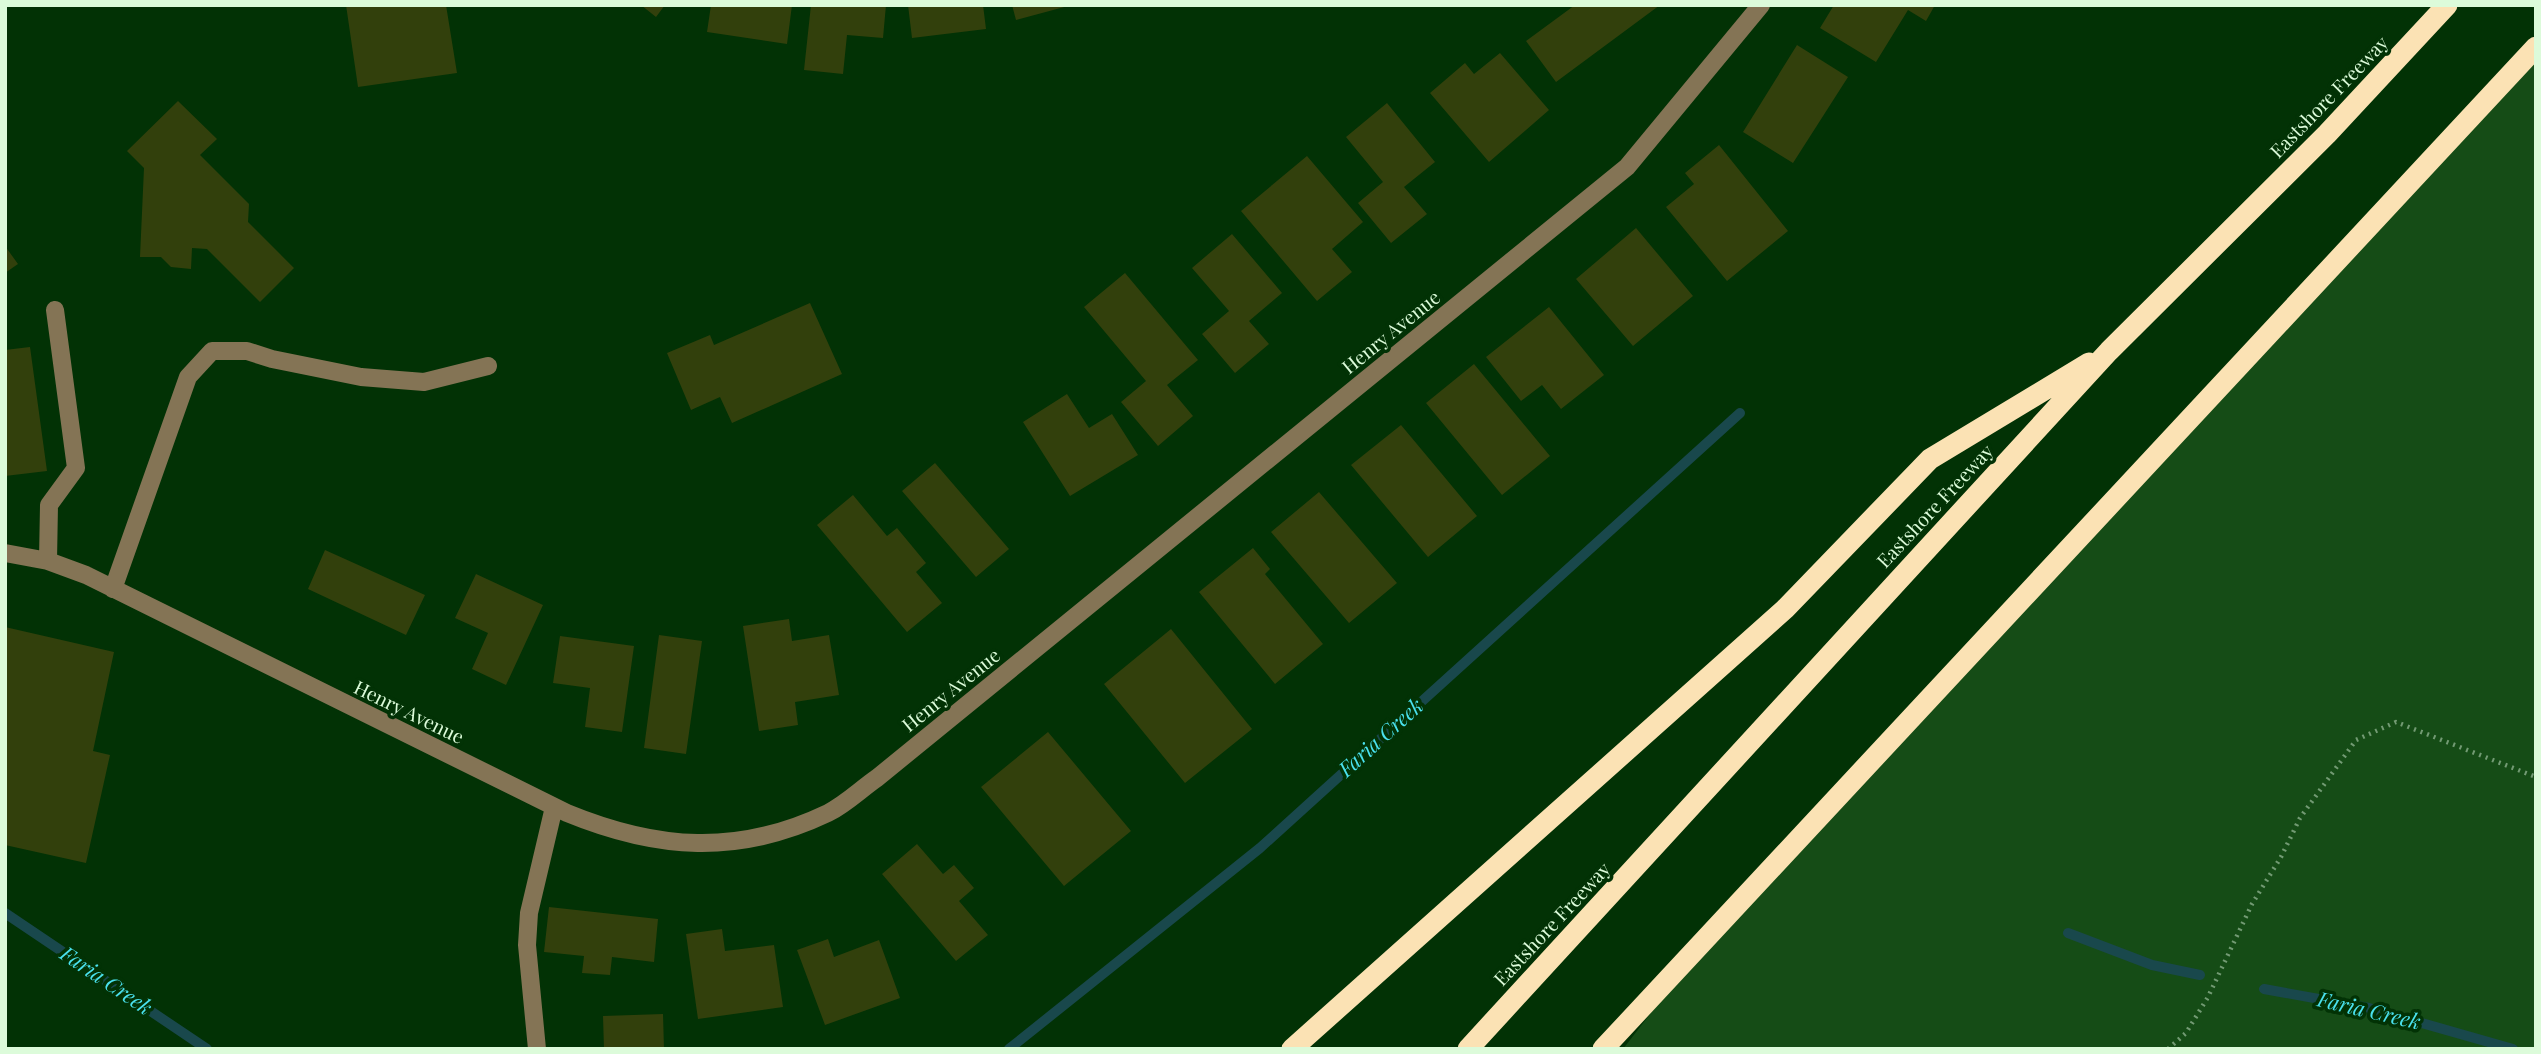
<svg xmlns="http://www.w3.org/2000/svg" width="2541" height="1054" font-family="'Playfair Display',serif">
<style>
.green{fill:#154c16}
.lines{fill:none;stroke-linecap:round;stroke-linejoin:round}
.stream{stroke:#19484c;stroke-width:10}
.building{fill:#32400c}
.path{stroke:#729a73;stroke-width:4.5;stroke-dasharray:2 5;stroke-linecap:butt}
.minor{stroke:#847455;stroke-width:18}
.highway{stroke:#fbe2b4;stroke-width:21}
.labels{text-anchor:middle;stroke-width:7;stroke-linejoin:round;paint-order:stroke}
.street-label{font-size:19px;fill:#dcfbda;stroke:#023205}
.water-label{font-size:21px;font-style:italic;fill:#4ae1ee;stroke:#023205}
</style>
<rect width="100%" height="100%" fill="#023205"/>
<path class="green" d="M2536 47V1049H1623L1725 917Z"/>
<g class="lines">
<path class="stream" d="M5 913 207 1049
M2068 933 2152 965 2200 975
M2264 989 2369 1008 2513 1049
M1009 1049 1260 848 1740 413"/>
</g>
<path class="building" d="M346 5H446L457 73 358 87Z
M641 5H665L656 17Z
M711 5H792L787 44 707 32Z
M811 5H886L883 38 847 35 843 74 804 70Z
M908 5H983L986 29 912 38Z
M1012 5H1068V6L1016 20Z
M1575 5H1660L1556 82 1526 41Z
M1834 5H1935L1926 21 1908 10 1876 62 1820 28Z
M1797 45 1848 77 1793 163 1743 132Z
M1500 53 1549 110 1489 162 1430 93 1465 63 1474 74Z
M178 101 217 139 200 155 249 204 248 222 294 268 260 302 207 249 192 248 191 269 171 267 161 257H140L144 168 127 151Z
M1387 103 1435 162 1404 187 1427 214 1391 243 1358 203 1383 182 1346 137Z
M1719 145 1788 231 1727 281 1666 207 1694 184 1685 173Z
M1307 156 1363 222 1332 249 1352 272 1317 301 1241 211Z
M1636 228 1693 296 1633 346 1576 279Z
M1232 234 1282 293 1249 321 1269 344 1235 373 1202 334 1229 311 1192 268Z
M5 246 18 264 5 273Z
M1125 273 1198 360 1167 385 1193 416 1158 446 1121 402 1146 381 1084 307Z
M810 303 842 374 732 423 720 397 691 410 667 353 710 335 714 345Z
M1549 307 1604 375 1561 409 1542 385 1521 401 1486 357Z
M30 347 47 471 5 476V350Z
M1474 364 1550 456 1502 495 1426 403Z
M1067 394 1089 428 1112 414 1138 455 1070 496 1023 422Z
M1401 425 1477 516 1428 557 1351 465Z
M935 463 1009 549 976 577 902 491Z
M1319 492 1397 583 1349 623 1271 532Z
M853 495 887 536 897 528 926 563 916 572 942 603 907 632 817 525Z
M1253 548 1270 569 1265 574 1323 644 1275 684 1199 592Z
M325 550 425 595 406 635 308 589Z
M476 574 543 605 506 685 472 669 488 633 455 618Z
M789 619 792 641 829 635 839 695 795 702 798 725 759 731 743 626Z
M5 627 114 652 93 751 110 755 86 863 5 845Z
M1171 629 1252 729 1185 783 1104 684Z
M659 635 702 641 686 754 644 748Z
M560 636 634 646 622 732 585 727 590 688 553 683Z
M1048 732 1131 831 1064 886 981 787Z
M917 844 943 874 954 865 974 888 959 901 988 935 956 961 882 874Z
M549 907 658 919 654 962 612 957 610 975 582 973 584 956 544 952Z
M722 929 725 951 774 945 783 1007 698 1019 686 934Z
M828 939 834 957 879 940 900 998 825 1025 797 950Z
M663 1014 664 1049H604L603 1016Z"/>
<g class="lines">
<path class="path" d="M2168 1049 2186 1033 2208 997 2252 904 2281 857 2300 818 2356 740 2396 722 2536 777"/>
<path class="minor" d="M5 553 48 561 86 575 567 813C657 850 738 856 828 813 846 804 861 789 877 778L1627 167 1761 5
M48 561 49 505 76 468 55 310
M113 589 188 377 212 351H247L272 359 361 377 424 382 488 366
M537 1049 527 945 529 913 554 807"/>
<path class="highway" d="M1292 1049 1785 609 1930 459 2089 363
M1468 1049 2109 351 2327 134 2447 5
M1603 1049 2536 47"/>
</g>
<g class="labels">
<g class="street-label">
<text transform="translate(2329 97) rotate(-46)" y="7">Eastshore Freeway</text>
<text transform="translate(1391 332) rotate(-39)" y="7">Henry Avenue</text>
<text transform="translate(1935 506) rotate(-47)" y="7">Eastshore Freeway</text>
<text transform="translate(951 690) rotate(-39)" y="7">Henry Avenue</text>
<text transform="translate(409 712) rotate(26)" y="7">Henry Avenue</text>
<text transform="translate(1552 924) rotate(-47)" y="7">Eastshore Freeway</text>
</g>
<g class="water-label">
<text transform="translate(1381 738) rotate(-42)" y="7">Faria Creek</text>
<text transform="translate(106 981) rotate(34)" y="7">Faria Creek</text>
<text transform="translate(2369 1011) rotate(13)" y="7">Faria Creek</text>
</g>
</g>
<rect width="2541" height="1054" fill="none" stroke="#dcfbda" stroke-width="14"/>
</svg>
